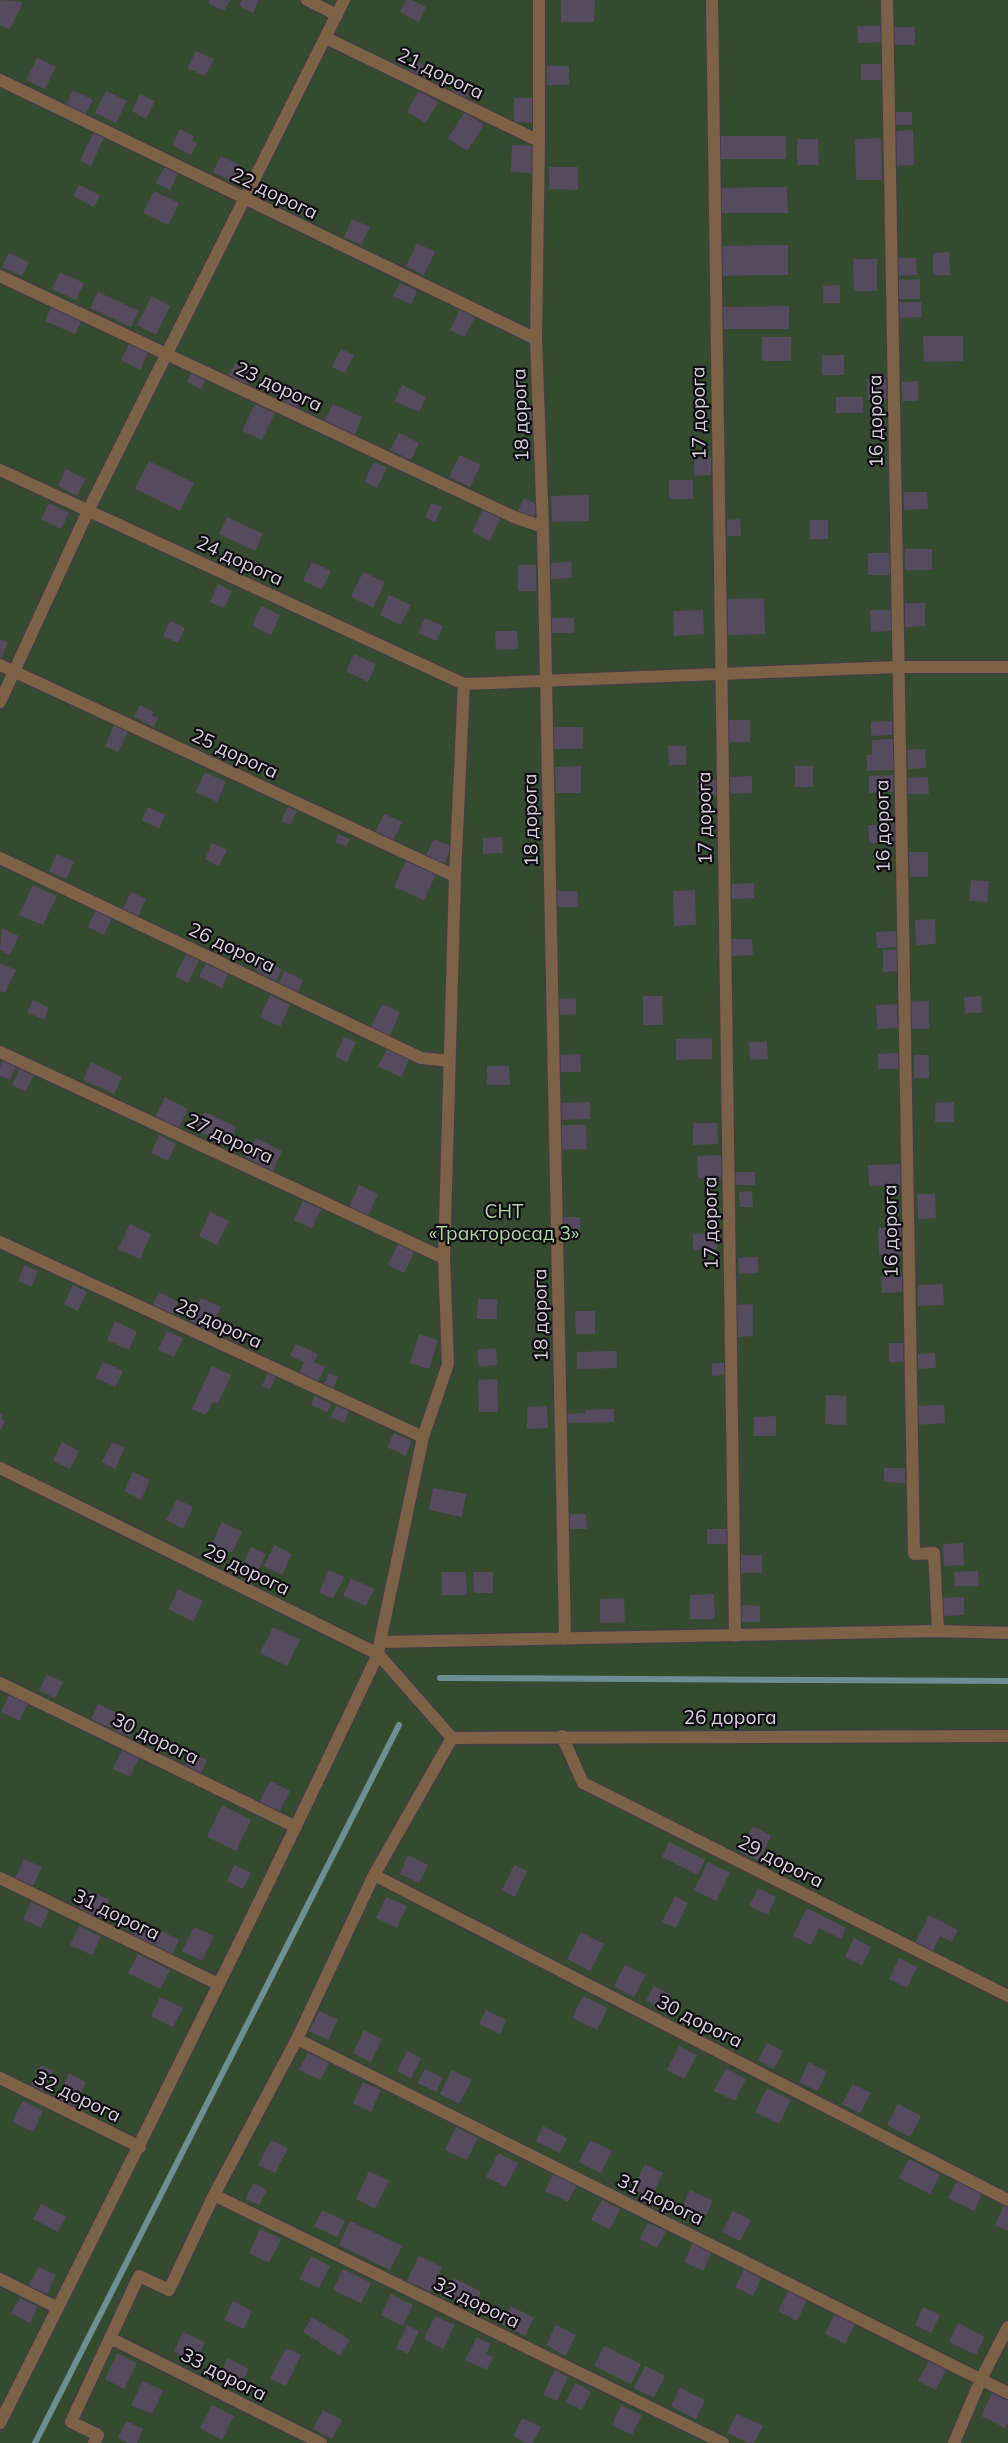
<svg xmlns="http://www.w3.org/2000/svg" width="1008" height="2443" font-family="Mulish,sans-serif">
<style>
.green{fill:#354b30}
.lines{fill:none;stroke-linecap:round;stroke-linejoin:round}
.stream{stroke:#6c8f94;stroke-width:6}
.building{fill:#564a5f}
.minor-casing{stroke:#453b4c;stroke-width:14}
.minor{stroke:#7c6146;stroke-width:12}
.labels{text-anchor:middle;stroke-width:4.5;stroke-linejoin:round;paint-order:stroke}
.street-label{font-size:19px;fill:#dbd4e0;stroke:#0f0b12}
.park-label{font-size:19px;fill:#add9a2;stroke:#0f0b12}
</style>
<rect width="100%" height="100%" fill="#291e30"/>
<path class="green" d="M0 0H1008V2443H0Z"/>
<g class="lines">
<path class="stream" d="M440 1678 1008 1681
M35 2443 399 1725"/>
</g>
<path class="building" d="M0 0 23 2 10 29 0 25Z
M210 0H230L224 11 208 3Z
M242 0H259L253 13 239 6Z
M406 0H412L426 7 419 22 400 12Z
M561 0H595L594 22H561Z
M857 26H882V42L858 43Z
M893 27H915V45H894Z
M196 51 214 59 205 76 187 68Z
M37 58 56 67 45 89 26 80Z
M415 61 429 68 424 78 410 71Z
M861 64H882L883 80H861Z
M547 66H569V85H547Z
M456 82 470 89 465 99 451 92Z
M73 90 93 100 85 115 66 105Z
M106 91 127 101 116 123 95 113Z
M419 91 438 102 426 123 407 112Z
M140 94 155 101 146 119 132 111Z
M514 98H535V123L514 122Z
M465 112 484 125 467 151 448 138Z
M892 112H912V125H892Z
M180 129 194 136 192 141 197 143 191 155 172 145Z
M913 130 914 165 893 166V131Z
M94 132 104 138 91 166 80 160Z
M718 136H786V159H718Z
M881 138 882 180H856L855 139Z
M797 139H818L819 165H797Z
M512 145 533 146V173L511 172Z
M221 156 240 165 232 181 213 172Z
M165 166 178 173 170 190 156 183Z
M549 167H578V190L549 189Z
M79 185 100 195 94 207 73 196Z
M787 187 788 213H717V188Z
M154 191 179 203 168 225 143 213Z
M352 219 370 227 361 245 344 237Z
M417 243 435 252 424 275 406 266Z
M788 245V275L718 276V246Z
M949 252 950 275H933V253Z
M9 253 29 262 22 276 2 267Z
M894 258H916L917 275 894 276Z
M853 259H877V291H854Z
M60 272 84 283 76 300 52 289Z
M920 279V299H897V280Z
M400 283 417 291 411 304 393 296Z
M840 285V303H823V286Z
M98 292 139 311 131 327 90 308Z
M152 296 170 306 156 335 137 325Z
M898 302H921L922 317 898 318Z
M52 306 82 320 75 334 45 321Z
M789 306V329H723V307Z
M460 309 475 317 465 337 450 330Z
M923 336H963V361L924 362Z
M762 337H791V361H762Z
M130 342 149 351 140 370 121 360Z
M341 349 354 355 345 373 332 367Z
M822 355H844V375H822Z
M235 363 253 372 247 384 229 375Z
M192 372 206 378 201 389 187 382Z
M867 379H886V400H868Z
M918 381V401H902V382Z
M287 385 304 393 296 409 279 401Z
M402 385 426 397 419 412 394 401Z
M836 397H863V413H836Z
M255 404 275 413 262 440 242 431Z
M333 404 362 417 355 435 325 421Z
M535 408 536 426 517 427 516 409Z
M399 433 419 443 411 460 390 450Z
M460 455 481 465 470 487 449 477Z
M694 457H711V475L694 476Z
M149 461 194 483 180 511 135 489Z
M374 462 387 467 377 488 364 482Z
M66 469 86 479 77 496 58 486Z
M669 480H693V499H669Z
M904 492H927L928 509 904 510Z
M589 495V521L552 522 551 496Z
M524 498 539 506 533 518 518 511Z
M49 503 69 513 61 529 41 519Z
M431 503 442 507 435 522 425 517Z
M483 509 501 517 490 541 472 532Z
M227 517 263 534 255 551 219 534Z
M740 519 741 536H727V520Z
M810 520H828V539H810Z
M905 549H932V570H905Z
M868 553H893V575H868Z
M312 562 331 571 322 589 303 581Z
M571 562 572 578 550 579 549 563Z
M518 565H536V591H518Z
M363 572 385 582 373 608 351 597Z
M218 584 232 591 224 608 210 602Z
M389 595 411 605 401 625 380 615Z
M764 598 765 634 728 635 727 599Z
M905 603H925V626L905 627Z
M261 606 280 615 271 635 252 626Z
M703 610 704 634 674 636 673 611Z
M870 610H892V631L871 632Z
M425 618 443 626 436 641 418 633Z
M552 618H574V633H552Z
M170 621 185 628 178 643 163 636Z
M495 631H517L518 649 496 650Z
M0 639 8 643 0 661Z
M354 654 376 664 368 682 346 671Z
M140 705 154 712 152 716 158 718 154 727 134 717Z
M728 720H750V742H729Z
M116 721 130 728 118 752 105 746Z
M892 721V735L871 736V722Z
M553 727H583V749H553Z
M893 739 894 770 867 771V755H872V740Z
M668 746H686V765H669Z
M925 749 926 768 908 769 907 750Z
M581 766V793H556L555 767Z
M795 766H813V787H795Z
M205 772 226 782 217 802 196 792Z
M893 775V792L869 793V776Z
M752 776V793L731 794 730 777Z
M928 777 929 794H907V778Z
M697 780H716V795L698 796Z
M148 807 165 815 159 829 142 820Z
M288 807 297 811 290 825 281 821Z
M384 814 402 822 393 841 375 833Z
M893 824 894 843H869L868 825Z
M338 834 350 839 346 847 335 842Z
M502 837 503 853 483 854V838Z
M434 839 452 847 443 866 425 857Z
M212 843 227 850 219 866 205 859Z
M909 852H928V877H910Z
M57 854 74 862 66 879 49 871Z
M406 861 436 874 424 900 394 887Z
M971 880 989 881 987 902 969 901Z
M754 883V898L732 899V884Z
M33 885 57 896 43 925 19 915Z
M695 890 696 925 674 926 673 891Z
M557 891H577L578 907H557Z
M131 892 146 899 138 917 122 910Z
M97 908 113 915 104 935 88 927Z
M935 919 936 944 916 945 915 920Z
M2 928 19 936 10 955 0 950Z
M896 931V947L877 948 876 932Z
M730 939H752L753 955 731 956Z
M883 950H898L899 971 883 972Z
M186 954 199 960 188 983 175 977Z
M262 960 282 969 276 981 256 971Z
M207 961 229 971 222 988 199 977Z
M0 963 16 970 5 993 0 991Z
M284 971 303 980 298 992 279 983Z
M270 995 290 1005 280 1027 260 1017Z
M643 996H662L663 1025H643Z
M981 996 982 1013H965L964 997Z
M576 998V1014L555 1015V999Z
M33 1000 49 1008 44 1020 27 1012Z
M929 1001V1029H912L911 1002Z
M382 1004 400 1012 389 1038 370 1029Z
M897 1004 898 1028 877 1029 876 1005Z
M344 1037 356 1042 347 1062 335 1056Z
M712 1038V1059L676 1060V1039Z
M749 1042H767L768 1059 750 1060Z
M388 1047 410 1057 401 1077 378 1066Z
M898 1053V1069H878V1054Z
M580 1054 581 1072H558L557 1055Z
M914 1055H929V1078H914Z
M5 1057 18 1063 10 1080 0 1076V1067Z
M91 1062 122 1077 114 1094 83 1080Z
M21 1065 35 1072 26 1092 12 1085Z
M487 1066H509L510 1085H487Z
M165 1097 188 1109 179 1128 155 1117Z
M590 1102V1119L559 1120V1103Z
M954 1102V1122H935V1103Z
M205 1112 236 1127 228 1145 196 1130Z
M693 1123H717L718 1144 693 1145Z
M558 1125H586L587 1149 558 1150Z
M159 1135 176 1144 168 1161 151 1153Z
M256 1138 282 1151 273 1171 246 1158Z
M721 1155 722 1177 698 1178 697 1156Z
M902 1164V1185L869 1186 868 1165Z
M734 1172H755V1185H734Z
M359 1185 378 1194 367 1218 348 1209Z
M752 1191 753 1207H740L739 1192Z
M917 1194H935L936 1218 918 1219Z
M303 1201 321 1209 312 1228 294 1220Z
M210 1212 229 1221 217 1245 199 1236Z
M563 1217H580V1234H563Z
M130 1224 151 1234 140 1259 118 1249Z
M902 1227 903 1254 879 1255 878 1228Z
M717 1233V1249L693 1250V1234Z
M398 1244 414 1252 404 1273 388 1265Z
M758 1257V1273L739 1274 738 1258Z
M25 1265 38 1271 31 1287 18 1281Z
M902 1276V1292L882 1293 881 1277Z
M943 1284 944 1305 918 1306V1285Z
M73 1285 87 1292 78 1311 64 1304Z
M159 1292 178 1302 171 1318 151 1309Z
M201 1298 221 1307 208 1334 189 1325Z
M478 1299H497V1319H477Z
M753 1304V1336L737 1337 736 1305Z
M575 1311H595V1334H576Z
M115 1321 137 1332 129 1350 107 1340Z
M167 1331 183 1338 174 1357 158 1350Z
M419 1334 438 1340 429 1369 410 1363Z
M889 1343H903L904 1362H889Z
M296 1344 318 1354 314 1362 325 1367 317 1384 298 1375 304 1362 290 1356Z
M496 1348 497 1365 479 1367 477 1350Z
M617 1351V1368L577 1369V1352Z
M935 1353 936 1368 918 1369V1354Z
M103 1362 123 1371 115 1387 95 1378Z
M712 1363H724L725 1375 712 1376Z
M212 1366 231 1375 218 1404 213 1402 206 1415 192 1409Z
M268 1372 276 1376 270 1390 262 1386Z
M329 1373 338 1377 332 1392 322 1388Z
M497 1379 498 1412H479L478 1380Z
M826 1395 846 1396V1425L825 1424Z
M315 1396 331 1404 327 1412 311 1405Z
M944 1405 945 1423 917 1425 916 1406Z
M336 1406 349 1411 344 1423 331 1417Z
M547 1406 548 1428 527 1429V1407Z
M614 1409V1422L566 1423V1414L585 1413V1410Z
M0 1413 3 1414 1 1418 5 1421 0 1431Z
M776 1416V1436H754V1417Z
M394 1433 412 1441 406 1456 387 1447Z
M62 1442 79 1451 70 1469 53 1461Z
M112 1442 125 1448 115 1469 102 1462Z
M884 1468H905V1483L884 1482Z
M133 1472 150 1480 141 1500 124 1491Z
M433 1488 466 1494 462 1517 429 1510Z
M177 1499 193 1507 183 1529 166 1520Z
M568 1514H586L587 1529H568Z
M222 1522 242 1532 232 1553 212 1544Z
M707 1529H727L728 1544H707Z
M963 1543 964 1565 944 1566 943 1544Z
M274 1545 292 1554 282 1575 264 1566Z
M251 1547 266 1554 259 1569 244 1562Z
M739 1555H762V1573H739Z
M329 1570 344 1577 333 1599 319 1592Z
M978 1571 979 1586H955L954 1572Z
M442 1572H466L467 1595H442Z
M473 1572H493V1593H474Z
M351 1578 374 1589 366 1606 343 1596Z
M178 1589 203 1601 193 1622 169 1609Z
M714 1594 715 1619H690V1595Z
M964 1597V1615L943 1616V1598Z
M624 1598 625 1622 600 1623V1599Z
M741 1605 760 1606V1622H741Z
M273 1627 300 1640 287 1666 260 1653Z
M47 1674 63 1682 55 1698 39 1690Z
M10 1693 28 1702 20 1721 1 1712Z
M98 1704 118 1713 111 1728 91 1719Z
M121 1714 137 1722 130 1737 114 1730Z
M122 1750 139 1758 130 1777 113 1769Z
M191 1752 207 1760 200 1775 184 1767Z
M270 1781 290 1791 279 1813 259 1803Z
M222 1805 251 1820 236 1851 207 1837Z
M753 1826 771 1836 759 1861 740 1852Z
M669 1842 705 1860 697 1875 662 1857Z
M408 1855 428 1865 419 1883 400 1874Z
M24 1859 42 1867 33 1886 15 1878Z
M708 1862 730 1873 716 1901 694 1890Z
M234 1865 251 1873 243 1889 227 1881Z
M514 1865 527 1871 515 1897 502 1890Z
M758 1888 776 1897 768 1915 749 1906Z
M87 1890 109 1900 100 1919 79 1908Z
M675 1896 688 1903 676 1928 662 1922Z
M386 1897 407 1906 397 1928 376 1918Z
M31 1902 49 1910 41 1928 23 1919Z
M807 1908 846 1928 841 1939 819 1928 811 1945 793 1936Z
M929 1915 958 1930 952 1942 940 1936 931 1954 914 1945Z
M140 1922 154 1928 151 1934 157 1936 152 1946 133 1936Z
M79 1926 101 1937 92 1955 70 1945Z
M194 1927 214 1936 202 1961 182 1951Z
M161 1931 179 1940 172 1954 154 1945Z
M581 1932 604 1944 590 1971 567 1959Z
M854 1938 871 1947 862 1966 845 1957Z
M138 1954 170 1970 160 1989 128 1973Z
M899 1958 917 1967 907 1988 889 1979Z
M625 1965 646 1975 634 1997 614 1986Z
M654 1986 670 1994 663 2009 646 2001Z
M583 1996 608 2008 597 2030 572 2018Z
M160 1997 183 2008 173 2027 151 2016Z
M486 2010 506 2020 500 2034 479 2024Z
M319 2011 338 2020 328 2040 309 2031Z
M364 2030 382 2039 371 2062 353 2053Z
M767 2043 783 2051 774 2069 758 2060Z
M679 2046 697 2055 684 2079 667 2070Z
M407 2051 421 2058 411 2079 397 2071Z
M308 2052 329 2063 320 2080 299 2070Z
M809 2062 827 2072 817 2091 799 2082Z
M41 2065 53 2071 43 2091 31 2086Z
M726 2068 746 2079 735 2101 714 2091Z
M425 2069 443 2078 436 2092 418 2083Z
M452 2070 472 2080 459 2104 440 2094Z
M69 2073 86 2082 73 2109 56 2101Z
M363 2082 381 2090 371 2112 353 2103Z
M853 2084 871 2093 860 2113 842 2104Z
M767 2088 791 2100 779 2124 755 2112Z
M23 2101 43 2111 33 2132 12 2122Z
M898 2104 921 2116 910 2137 887 2125Z
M543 2126 567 2138 560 2153 536 2141Z
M456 2127 478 2138 467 2160 445 2150Z
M271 2140 288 2148 275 2173 258 2165Z
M590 2140 612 2151 601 2173 579 2162Z
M498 2153 518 2163 506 2187 486 2177Z
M909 2159 940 2175 930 2194 899 2178Z
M645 2164 663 2173 651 2198 633 2188Z
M369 2171 389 2181 375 2209 356 2199Z
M554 2172 577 2184 568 2202 545 2191Z
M957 2181 982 2194 974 2211 948 2198Z
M254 2183 267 2190 259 2205 245 2199Z
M690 2190 713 2201 702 2223 680 2211Z
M602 2200 620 2209 610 2229 591 2220Z
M41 2204 66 2217 58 2232 33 2219Z
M1004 2205 1008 2207V2231L995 2225Z
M322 2210 345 2221 337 2237 314 2226Z
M733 2211 751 2220 740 2241 722 2232Z
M350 2221 402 2246 390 2270 339 2245Z
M648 2223 666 2231 657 2248 640 2239Z
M260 2229 281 2239 269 2263 249 2253Z
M693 2243 712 2252 703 2271 684 2262Z
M311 2256 330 2266 319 2288 299 2279Z
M419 2256 442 2267 430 2292 407 2281Z
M38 2267 56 2275 47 2294 29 2286Z
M343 2269 371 2283 361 2303 333 2290Z
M744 2269 761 2278 753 2296 735 2287Z
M454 2278 481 2292 473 2309 445 2295Z
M789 2289 808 2299 797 2321 778 2311Z
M391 2294 413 2305 403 2326 381 2315Z
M20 2298 38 2307 30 2323 11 2313Z
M233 2301 252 2311 244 2329 224 2320Z
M511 2306 534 2318 525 2336 502 2324Z
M923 2307 940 2315 931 2333 915 2325Z
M836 2312 856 2323 845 2344 825 2334Z
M435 2316 455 2325 443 2349 424 2339Z
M312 2317 350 2340 340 2356 303 2332Z
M958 2323 985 2337 976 2355 949 2342Z
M407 2325 419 2331 408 2354 396 2348Z
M556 2325 576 2335 566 2356 546 2345Z
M183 2332 205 2342 195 2362 174 2352Z
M477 2337 491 2344 486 2354 493 2357 487 2370 465 2360Z
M604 2346 641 2364 631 2384 594 2366Z
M286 2348 301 2355 286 2386 270 2379Z
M117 2353 137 2363 124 2389 105 2379Z
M228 2358 249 2369 238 2391 217 2380Z
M930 2359 947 2368 936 2390 918 2381Z
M645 2366 665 2376 654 2398 634 2388Z
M555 2370 568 2377 557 2401 543 2394Z
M143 2381 163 2391 152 2414 131 2405Z
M575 2383 591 2391 582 2410 566 2402Z
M680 2388 705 2400 696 2419 671 2406Z
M992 2393 1008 2401V2423L1005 2428 981 2416Z
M212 2405 234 2416 222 2440 200 2428Z
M621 2405 642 2415 632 2435 612 2425Z
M323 2410 342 2420 332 2439 313 2429Z
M737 2414 763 2426 754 2443H748L727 2433Z
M522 2418 541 2427 533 2443H526L513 2436Z
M126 2421 143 2429 137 2443H128L118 2438Z"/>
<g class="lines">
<defs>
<path id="minor" d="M307 0 337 15
M539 0V141L536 339 543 527 565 1639
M712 0 735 1636
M887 0 914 1554 934 1553 938 1631
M326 38 539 141
M0 80 536 339
M0 276 514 517 543 527
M0 470 464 684 898 667H1008
M0 665 455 876
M0 702 88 511 344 0
M0 858 421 1058 450 1061
M0 1052 444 1258
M0 1242 423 1437
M0 1468 378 1654 452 1738
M380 1642 423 1437 448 1364 444 1258 455 876 464 684
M0 1683 296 1827
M562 1736 583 1783 1008 1996
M452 1738 1008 1736
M374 1875 1008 2200
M0 1878 218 1984
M297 2039 1008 2393
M0 2078 140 2147
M214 2195 723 2443
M0 2279 58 2308
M110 2338 321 2443
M0 2423C128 2168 256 1913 378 1654L380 1642 938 1631 1008 1633
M94 2443 98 2435 71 2422 139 2276 169 2290 214 2195 297 2039 374 1875 452 1738
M954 2443 981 2379 1008 2327"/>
</defs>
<use href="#minor" class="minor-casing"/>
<use href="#minor" class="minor"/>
</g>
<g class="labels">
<g class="street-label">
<text transform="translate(441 73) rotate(26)" y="7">21 дорога</text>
<text transform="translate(275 193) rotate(26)" y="7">22 дорога</text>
<text transform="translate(279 386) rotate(25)" y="7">23 дорога</text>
<text transform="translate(698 413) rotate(-91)" y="7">17 дорога</text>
<text transform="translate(520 415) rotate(-92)" y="7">18 дорога</text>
<text transform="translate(875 421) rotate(-91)" y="7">16 дорога</text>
<text transform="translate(240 560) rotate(25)" y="7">24 дорога</text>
<text transform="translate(235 753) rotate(25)" y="7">25 дорога</text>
<text transform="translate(704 818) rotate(-91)" y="7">17 дорога</text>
<text transform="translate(530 820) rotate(-91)" y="7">18 дорога</text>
<text transform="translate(882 826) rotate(-91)" y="7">16 дорога</text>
<text transform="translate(232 947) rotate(25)" y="7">26 дорога</text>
<text transform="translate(230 1138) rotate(25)" y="7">27 дорога</text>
<text transform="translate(710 1223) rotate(-91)" y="7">17 дорога</text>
<text transform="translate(890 1231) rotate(-91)" y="7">16 дорога</text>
<text transform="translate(540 1315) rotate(-91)" y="7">18 дорога</text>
<text transform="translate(219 1323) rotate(25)" y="7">28 дорога</text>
<text transform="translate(247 1569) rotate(26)" y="7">29 дорога</text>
<text x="730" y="1724">26 дорога</text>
<text transform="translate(156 1738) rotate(26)" y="7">30 дорога</text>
<text transform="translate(781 1861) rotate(27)" y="7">29 дорога</text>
<text transform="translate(117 1914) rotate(26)" y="7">31 дорога</text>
<text transform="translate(700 2021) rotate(27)" y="7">30 дорога</text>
<text transform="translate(78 2096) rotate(26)" y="7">32 дорога</text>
<text transform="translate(661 2199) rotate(26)" y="7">31 дорога</text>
<text transform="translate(477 2302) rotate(26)" y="7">32 дорога</text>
<text transform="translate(224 2374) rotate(27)" y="7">33 дорога</text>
</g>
<g class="park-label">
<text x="504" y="1218">СНТ<tspan x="504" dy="22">«Тракторосад 3»</tspan></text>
</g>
</g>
</svg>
